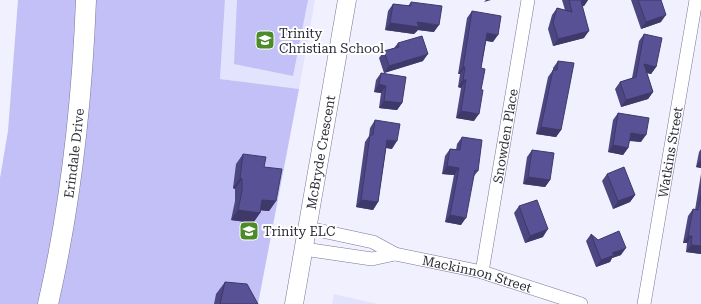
<svg xmlns="http://www.w3.org/2000/svg" width="701" height="304" font-family="'Roboto Serif',serif">
<style>
.built{fill:#e3e3fd}
.green{fill:#c2c0f6}
.lines{fill:none;stroke-linecap:round;stroke-linejoin:round}
.street-casing{stroke:#787797;stroke-width:14}
.secondary-casing{stroke:#787797;stroke-width:19}
.primary-casing{stroke:#787797;stroke-width:21}
.street{stroke:#fff;stroke-width:13}
.secondary{stroke:#fff;stroke-width:18}
.primary{stroke:#fff;stroke-width:20}
.wall{fill:#4c4681}
.shaded-wall{fill:#3e3969}
.building{fill:#585196;stroke:#3e3969}
.labels{text-anchor:middle;stroke-width:4;stroke-linejoin:round;paint-order:stroke}
.poi-label{font-size:13px;fill:#2d2d3a;stroke:#fff;text-anchor:start}
.street-label{font-size:13px;fill:#2d2d3a;stroke:#fff}
</style>
<rect width="100%" height="100%" fill="#f0f0fe"/>
<path class="built" d="M225 0H315L299 89 220 79Z
M334 294 378 304H332Z"/>
<path class="green" d="M18 0H225L220 79 299 89 258 304H0V178L8 131Z
M237 0H308L293 76 234 64Z"/>
<g class="lines">
<defs>
<g id="street">
<path id="s1" d="M308 228 373 242 395 254 482 272 581 304"/>
<path d="M304 249 372 259 395 254"/>
<path id="s2" d="M482 272 528 0"/>
<path id="s3" d="M644 304 696 0"/>
</g>
<g id="secondary">
<path id="s4" d="M294 304 347 0"/>
</g>
<g id="primary">
<path id="s5" d="M48 304C71 204 82 102 86 0"/>
</g>
</defs>
<use href="#street" class="street-casing"/>
<use href="#secondary" class="secondary-casing"/>
<use href="#primary" class="primary-casing"/>
<use href="#street" class="street"/>
<use href="#secondary" class="secondary"/>
<use href="#primary" class="primary"/>
</g>
<path class="wall" d="M562 0H588L584 6H582L584 38 553 46 548 29 552 15 557 8 565 10Z
M631 0H661V22L641 29Z
M411 2 434 32 418 30 414 34 385 30 388 11 393 4 408 6Z
M472 11 493 42 486 41 481 68 474 121 456 118 461 88 458 87 460 74H458L467 18Z
M644 34 656 67 651 74 647 73 653 92 648 99 621 107 615 89 620 82 632 78 639 41Z
M398 43 423 61 384 73 379 58 384 51 394 48Z
M558 61 561 130 556 137 536 134 548 77 553 70V68Z
M381 73 402 103 397 110 379 108 381 93 374 92 376 80Z
M618 113 641 142 629 141 628 148 623 155 608 152 613 120Z
M375 120 392 149 386 148 378 202 373 210 356 207 365 142 369 136 370 128Z
M462 137 478 171 474 176 461 225 445 222 454 175 442 174 445 156 450 149 456 150 457 144Z
M701 149V168L696 167 699 152Z
M532 150 550 180 545 187 523 184 527 157Z
M243 154 264 167 276 201 269 211 261 210 260 213 253 223 231 220 235 201V189L233 188 236 164Z
M607 174 635 195 630 202 613 209 602 181Z
M701 174V254L686 252 687 243H683L688 216 693 209 695 210Z
M519 206 543 237 525 243 514 213Z
M591 234 598 240 621 255 612 258 610 262 596 267 586 241Z
M225 282 258 304H214L216 294Z"/>
<path class="shaded-wall" d="M486 0H491L484 2Z
M583 0H588L584 6 576 8 581 1Z
M666 15 661 22 641 29 646 22Z
M417 22 439 25 434 32 418 30 414 34 385 30 390 23Z
M589 31 584 38 553 46 558 39Z
M487 33 498 35 493 42 482 40Z
M428 54 423 61 384 73 389 66Z
M644 64 656 67 651 74 639 71Z
M463 67H465L460 74H458Z
M463 80H466L461 88 458 87Z
M379 84 386 86 381 93 374 92Z
M653 92 648 99 621 107 626 100Z
M384 101 402 103 397 110 379 108Z
M461 111 479 114 474 121 456 118Z
M541 127 561 130 556 137 536 134Z
M631 133 646 135 641 142 626 140Z
M387 140 397 141 392 149 382 147Z
M613 145 628 148 623 155 608 152Z
M701 160V168L696 167Z
M447 166 459 168 454 175 442 174Z
M528 177 550 180 545 187 523 184Z
M240 178 242 179 235 189 233 188Z
M635 195 630 202 613 209 618 201Z
M262 200 276 201 269 211 255 210Z
M361 200 378 202 373 210 356 207Z
M238 210 260 213 253 223 231 220Z
M450 215 466 218 461 225 445 222Z
M548 229 543 237 525 243 530 236Z
M688 236H692L687 243H683Z
M691 245 701 246V254L686 252Z
M626 248 621 255 612 258 610 262 596 267 601 260 612 253Z"/>
<path class="building" d="M569 0H583L581 1 589 31 558 39 553 22 557 8 572 12Z
M638 0H661L666 15 646 22Z
M411 2 442 6 439 25 417 22 419 27 390 23 393 4 411 6Z
M472 11 501 16 498 35 487 33 481 68 485 69 481 90H483L479 114 461 111 466 80H463L465 67H463Z
M644 34 662 38 656 67 644 64 653 92 626 100 620 82 636 77Z
M422 36 428 54 389 66 384 51 399 47 398 43Z
M558 61 574 63 561 130 541 127 553 70H557Z
M381 73 406 77 402 103 384 101 386 86 379 84Z
M618 113 649 118 646 135 631 133 628 148 613 145Z
M375 120 400 124 397 141 387 140 378 202 361 200 370 135H373Z
M462 137 482 140 478 171 475 170 466 218 450 215 459 168 447 166 450 149 460 150Z
M532 150 554 153 550 180 528 177Z
M243 154 266 157 264 167 282 169 276 201 262 200 260 213 238 210 242 191V179L240 178Z
M624 167 635 195 618 201 607 174Z
M701 195V246L691 245 692 236H688L693 209 698 210Z
M537 200 548 229 530 236 519 206Z
M619 231 626 248 612 253 615 255 601 260 591 234 598 240Z
M225 282 247 284 258 304H220Z"/>
<defs>
<symbol id="school-square" viewBox="-11 -11 22 22"><rect x="-9" y="-9" width="18" height="18" rx="4" fill="#4d8a2a" stroke="#fff"/><path d="M0-5L7-2L0 1L-7-2ZM-4 1L0 2.5L4 1V4Q0 6-4 4Z" fill="#fff"/></symbol>
</defs>
<g fill-rule="evenodd">
<use href="#school-square" x="254" y="29" width="22" height="22"/>
<use href="#school-square" x="238" y="220" width="22" height="22"/>
</g>
<g class="labels">
<g class="poi-label">
<text x="279" y="38">Trinity<tspan x="279" dy="15">Christian School</tspan></text>
<text x="263" y="236">Trinity ELC</text>
</g>
<g class="street-label">
<text dy="5" stroke="none"><textPath href="#s2" startOffset="138">Snowden Place</textPath></text>
<text dy="5" stroke="none"><textPath href="#s4" startOffset="154">McBryde Crescent</textPath></text>
<text dy="5" stroke="none"><textPath href="#s3" startOffset="154">Watkins Street</textPath></text>
<text dy="5" stroke="none"><textPath href="#s5" startOffset="153">Erindale Drive</textPath></text>
<text dy="5" stroke="none"><textPath href="#s1" startOffset="176">Mackinnon Street</textPath></text>
</g>
</g>
</svg>
